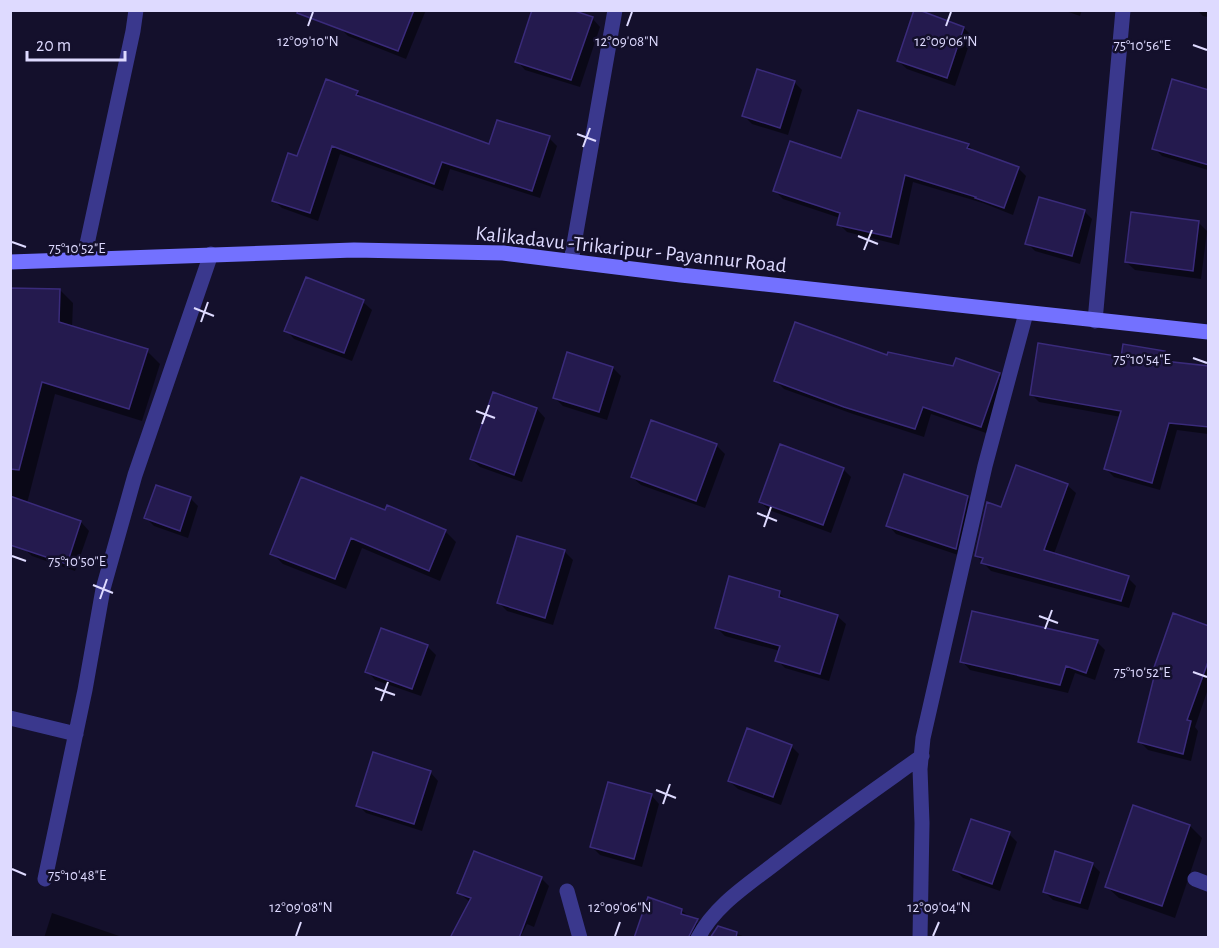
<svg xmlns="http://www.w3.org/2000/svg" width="1219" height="948" font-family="'Alegreya Sans',sans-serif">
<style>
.shadow{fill:#0007}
.building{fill:#241a4e;stroke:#3a2b7b;stroke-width:1.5}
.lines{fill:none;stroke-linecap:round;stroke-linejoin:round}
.minor{stroke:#3a388d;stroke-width:15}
.secondary{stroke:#7371ff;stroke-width:15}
.ticks{fill:none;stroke:#dedaff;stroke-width:2}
.labels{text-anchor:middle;stroke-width:5;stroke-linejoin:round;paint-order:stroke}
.street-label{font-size:21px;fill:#dedaff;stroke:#14102c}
.ticks-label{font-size:15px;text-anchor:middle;fill:#dedaff;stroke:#14102c;stroke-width:5;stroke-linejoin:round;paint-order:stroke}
</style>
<rect width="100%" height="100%" fill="#14102c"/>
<path class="shadow" d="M347 10H426L406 59 348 36 340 28Z
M1063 10H1082L1080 16Z
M1197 10H1208V17L1203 16Z
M592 18 600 27 580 87 525 70 517 61Z
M964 28 972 36 955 86 907 69 898 61Z
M794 82 802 90 788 135 752 124 744 116Z
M1208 91V170L1162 156 1154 148Z
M357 92 365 100 490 146 549 138 557 146 540 198 450 169 443 191 340 154 318 221 282 208 273 200 298 158Z
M968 145 975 152 1018 168 1026 176 1013 215 983 203 913 182 899 245 847 232 839 224 840 218 783 199 775 191 842 160Z
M1084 211 1092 219 1080 264 1035 251 1027 243Z
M1198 222 1207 231 1201 279 1135 270 1126 262Z
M306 279 363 302 372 310 352 361 294 339 286 330Z
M10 289 60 290 73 303 72 328 147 351 160 364 142 421 55 394 22 523 10 520Z
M1165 352 1173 361 1172 364 1208 367V434L1177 430 1160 490 1114 477 1106 469 1121 417 1039 402 1031 394 1122 359Z
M888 357 999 374 1007 383 989 434 931 414 924 437 853 414 784 389 776 381Z
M613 368 621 376 607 420 563 406 554 397Z
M494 394 537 409 545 418 522 482 480 467 471 459Z
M716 445 725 454 705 508 641 485 632 477Z
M843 469 851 477 831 533 769 510 760 502Z
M1067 485 1076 493 1054 554 1128 578 1136 586 1129 608 991 571 976 555 1002 509Z
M967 497 976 505 964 557 896 534 888 525Z
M190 498 198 506 188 538 154 526 146 518Z
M38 507 81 522 89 531 75 571 32 556 23 548Z
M386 512 445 531 456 542 440 581 362 548 346 589 283 564 272 553Z
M518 538 565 552 573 560 553 625 507 611 499 603Z
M779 593 788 601 837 616 846 624 829 681 785 668 777 660 780 651 725 636 716 627Z
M1208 628V689L1195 727 1198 731 1191 761 1148 750 1140 742Z
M1097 642 1105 650 1095 680 1075 673 1068 693 970 670 962 661Z
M427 646 436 655 421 696 375 680 367 671Z
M791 746 799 754 781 805 738 789 729 781Z
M430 772 438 781 422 831 366 813 358 805Z
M651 795 659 804 642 867 600 855 592 847Z
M1190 826 1202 838 1175 918 1119 898 1106 886Z
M1009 834 1017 842 1000 891 963 878 955 870Z
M1092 864 1100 872 1088 910 1053 900 1044 891Z
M541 878 549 886 534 927 527 924 520 938H452L470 902 459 893Z
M681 910 705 929 701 938H637Z
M52 913 125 938H44Z
M718 928 749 938H711Z"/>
<path class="building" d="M298 10H414L398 51 297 13Z
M532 10H572L593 17 571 80 515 62Z
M914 10H919L964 27 947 78 897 61Z
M757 69 795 81 780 128 742 116Z
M326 79 358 91 356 95 489 144 497 120 550 136 532 191 442 162 434 184 332 146 310 213 272 201 288 153 297 156Z
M1172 79 1209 90V165L1152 149Z
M858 110 969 144 967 148 1019 167 1004 208 975 198 976 197 905 175 891 237 837 225 840 213 773 191 790 141 841 158Z
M1039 197 1085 210 1072 256 1025 244Z
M1131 212 1199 221 1193 271 1125 262Z
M306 277 364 300 344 353 284 331Z
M10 288 60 289 59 322 148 349 129 409 42 382 19 470 10 469Z
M795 322 887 355 888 352 953 366 956 358 1000 373 981 427 923 407 915 429 844 407 774 381Z
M1038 343 1121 357 1123 344 1165 351 1164 361 1209 366V427L1169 423 1152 483 1104 469 1121 411 1030 395Z
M567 352 613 367 599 412 553 398Z
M493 392 537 408 514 475 470 459Z
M651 420 717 444 696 501 631 477Z
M780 444 844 468 823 525 759 502Z
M1016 465 1068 484 1044 550 1129 576 1121 601 981 563 983 558 975 556 987 502 1001 507Z
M904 474 968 496 956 549 886 526Z
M301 477 385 510 387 505 446 530 429 571 351 538 335 579 270 554Z
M156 485 191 497 180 531 144 518Z
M10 496 81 521 67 564 10 545Z
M517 536 565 550 545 618 497 603Z
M729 576 780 591 779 597 838 615 820 674 775 661 780 646 715 628Z
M972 611 1098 640 1086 673 1066 666 1060 685 960 662Z
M1173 613 1209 626V659L1187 720 1191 721 1183 754 1138 742 1154 677 1151 676Z
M381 628 428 645 412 689 365 672Z
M747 728 792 745 773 797 728 781Z
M373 752 431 771 414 824 356 806Z
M608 782 652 794 634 859 590 847Z
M1133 805 1190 825 1162 906 1105 887Z
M971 819 1010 832 992 884 953 870Z
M474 851 542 877 519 938H450L471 898 457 893Z
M1055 851 1093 863 1080 903 1043 892Z
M648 897 682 909 681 914 698 919 688 938H634Z
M718 926 737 932 736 938H710Z"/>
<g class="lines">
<path class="minor" d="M84 258 133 31 136 10
M571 261 615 10
M1095 321 1123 10
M10 718 76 734
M45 879 85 690 103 589 135 475 211 254
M1195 879 1208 884
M567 891 580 938
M698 938C715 905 749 884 777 862 824 825 873 791 922 756
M920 938 922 823 920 769 923 738 985 466 1026 313"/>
<path class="secondary" d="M10 262 354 250 503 253 681 275 1208 332"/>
</g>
<path class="ticks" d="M308 26 313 12M627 26 632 12M946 26 951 12M1193 45 1207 50M577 134 596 141M583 147 590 128M858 236 878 244M12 242 26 247M864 250 872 230M194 308 214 316M201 322 208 302M1193 358 1207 363M476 411 495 418M482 424 489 405M757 513 777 521M764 527 771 507M12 556 26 561M93 585 113 593M100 599 107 579M1039 616 1058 623M1045 629 1052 610M1193 672 1207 677M375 688 395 695M381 701 388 682M656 790 676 798M663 804 670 784M12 869 26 875M296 936 301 922M615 936 620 922M933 936 939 922"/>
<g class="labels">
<g class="street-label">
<text transform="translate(631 249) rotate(6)" y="7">Kalikadavu -Trikaripur - Payannur Road</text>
</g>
</g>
<g class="ticks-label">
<text x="308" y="46">12°09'10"N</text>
<text x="627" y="46">12°09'08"N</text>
<text x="946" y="46">12°09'06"N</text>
<text x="1142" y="50">75°10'56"E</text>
<text x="77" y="253">75°10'52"E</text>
<text x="1142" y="364">75°10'54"E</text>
<text x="77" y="566">75°10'50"E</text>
<text x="1142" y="677">75°10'52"E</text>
<text x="77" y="880">75°10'48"E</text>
<text x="301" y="912">12°09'08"N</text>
<text x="620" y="912">12°09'06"N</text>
<text x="939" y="912">12°09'04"N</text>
</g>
<rect width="1219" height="948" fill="none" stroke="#dedaff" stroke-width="24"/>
<path d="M27 51v9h98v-9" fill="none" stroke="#dedaff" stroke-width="3"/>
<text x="36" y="51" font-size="18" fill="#dedaff" stroke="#14102c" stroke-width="4.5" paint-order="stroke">20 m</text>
</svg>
